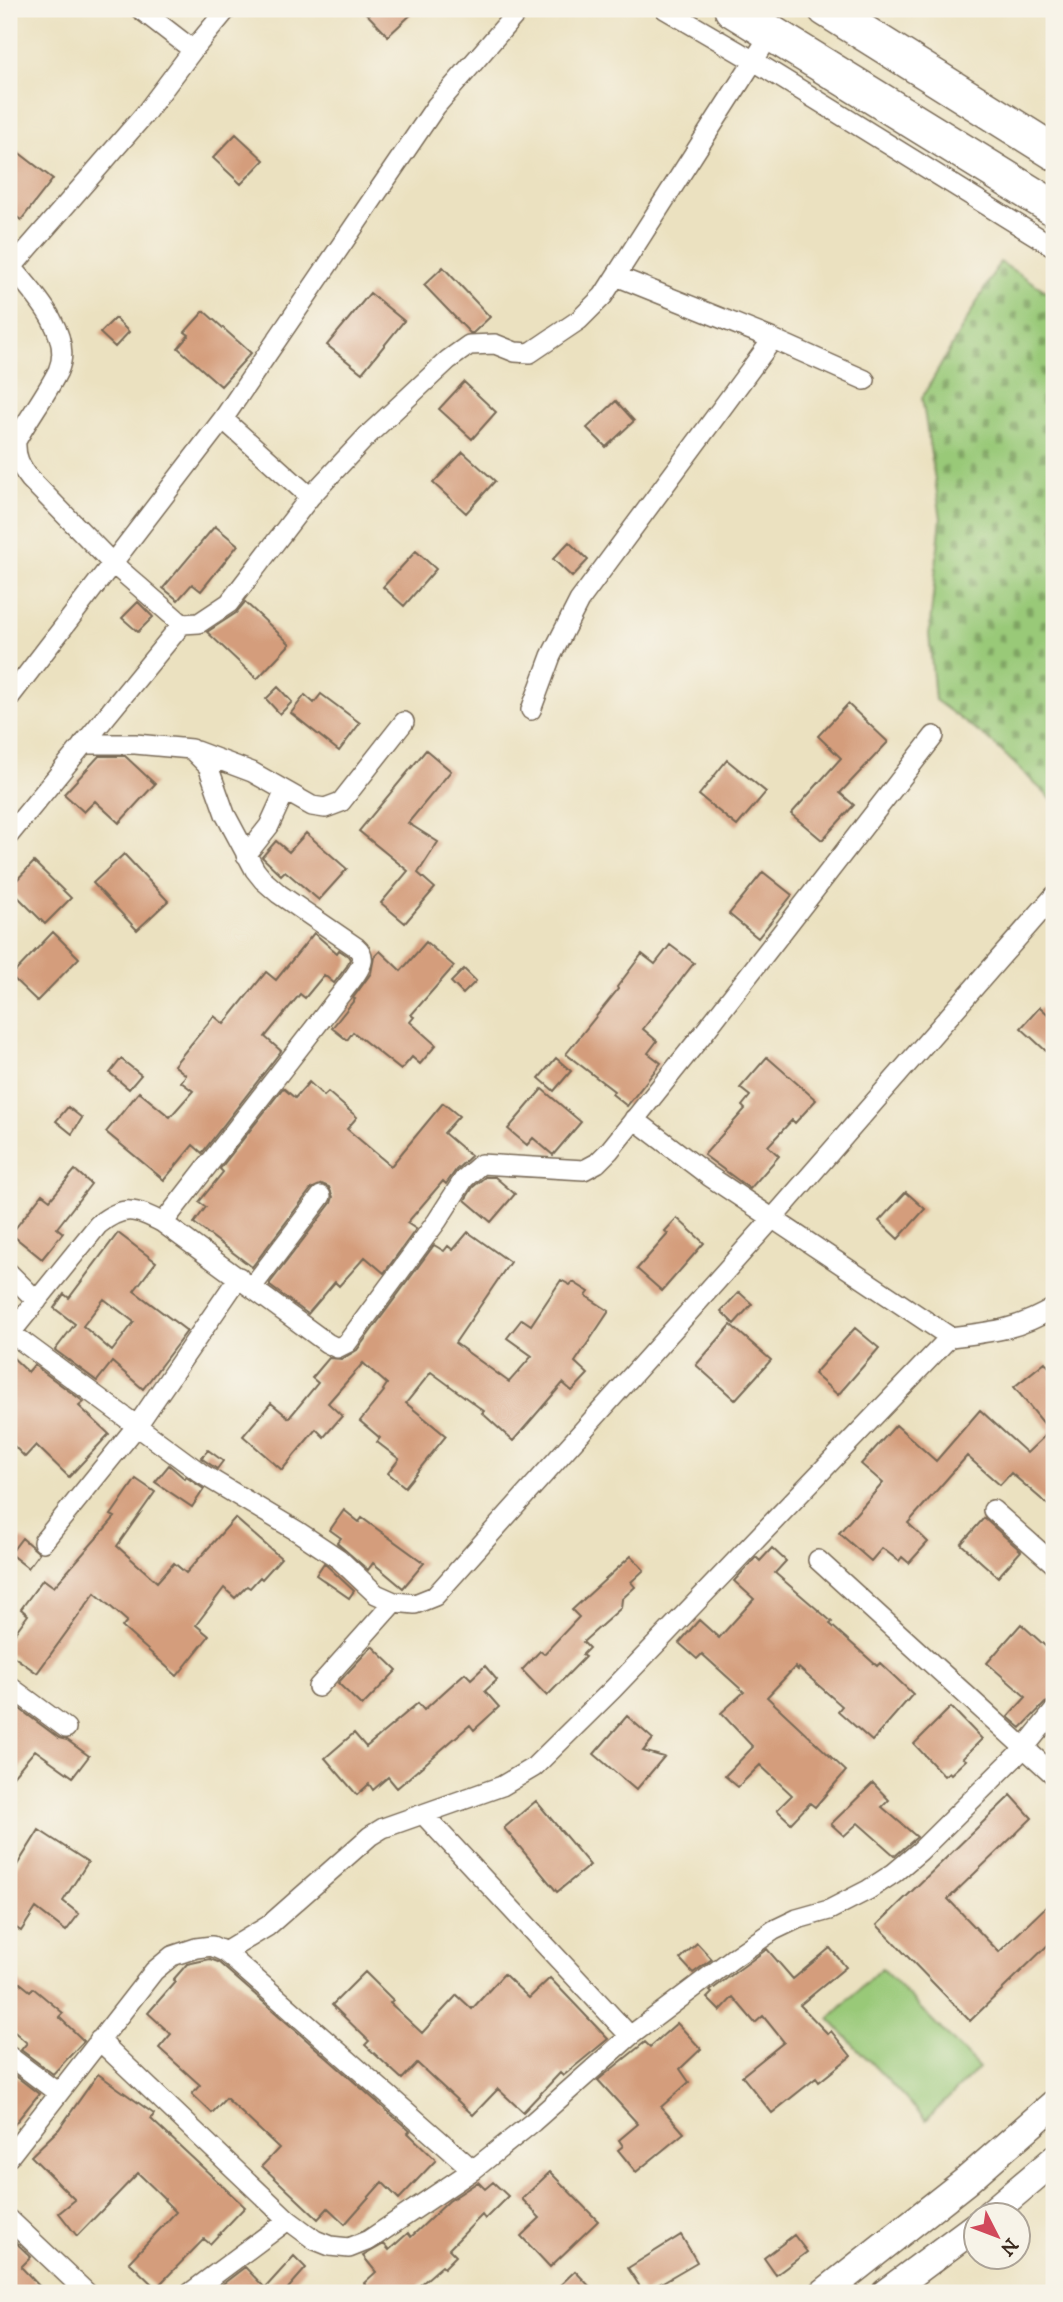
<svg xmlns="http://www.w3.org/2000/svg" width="1063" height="2302" font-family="'IM FELL DW Pica',serif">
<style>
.grass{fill:#99c978;stroke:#6a7a4b;stroke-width:2}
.cemetery{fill:url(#cemetery-stones);stroke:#6a7a4b;stroke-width:2}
.building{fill:#d49d7b;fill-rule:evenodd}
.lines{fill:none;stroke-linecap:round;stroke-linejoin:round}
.street-casing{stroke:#796a57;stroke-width:22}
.secondary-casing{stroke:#796a57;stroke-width:31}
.highway-casing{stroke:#796a57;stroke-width:38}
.street{stroke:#fff;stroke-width:19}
.secondary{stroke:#fff;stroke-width:28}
.highway{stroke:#fff;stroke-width:35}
</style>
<defs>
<pattern id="cemetery-stones" width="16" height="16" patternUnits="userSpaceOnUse" patternTransform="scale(1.75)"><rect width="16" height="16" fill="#99c978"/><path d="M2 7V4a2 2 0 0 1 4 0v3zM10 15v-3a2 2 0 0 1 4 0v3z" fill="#7ea362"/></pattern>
</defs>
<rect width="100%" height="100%" fill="#f7f3e8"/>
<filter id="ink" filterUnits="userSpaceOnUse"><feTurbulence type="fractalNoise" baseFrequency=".0143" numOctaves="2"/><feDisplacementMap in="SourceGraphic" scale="14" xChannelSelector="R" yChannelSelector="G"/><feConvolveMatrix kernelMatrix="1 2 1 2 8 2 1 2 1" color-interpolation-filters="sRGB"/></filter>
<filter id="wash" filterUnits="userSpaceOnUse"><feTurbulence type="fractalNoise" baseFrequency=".00686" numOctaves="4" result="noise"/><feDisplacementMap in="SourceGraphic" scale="28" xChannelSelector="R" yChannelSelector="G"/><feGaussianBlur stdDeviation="1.57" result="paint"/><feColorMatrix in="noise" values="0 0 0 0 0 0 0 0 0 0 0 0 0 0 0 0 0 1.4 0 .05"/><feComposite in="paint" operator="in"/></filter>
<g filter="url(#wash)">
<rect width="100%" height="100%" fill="#ebe1c0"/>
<path class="grass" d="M881 1968 979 2068 926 2120 829 2019Z"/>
<path class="cemetery" d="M1000 262 1054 296V802L993 743 935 700 929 634 941 518 922 398Z"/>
<g id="blocks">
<path class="building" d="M362 9H417L388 36Z
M236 134 264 160 241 184 213 158Z
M18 152 53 179 21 220 9 211V164Z
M443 267 490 317 473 333H470L424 285Z
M370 293 404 321 362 373 327 345Z
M204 311 251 353 221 386 178 348 189 335 185 332Z
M115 318 129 332 115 347 100 333Z
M464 382 496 412 472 439 439 409Z
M616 401 634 421 606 447 587 428Z
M463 452 495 481 466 513 433 483Z
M215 526 238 545 201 591 192 584 178 600 163 588Z
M569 542 588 560 572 577 553 559Z
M416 551 436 569 404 606 383 587Z
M138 602 153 617 138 632 122 618Z
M245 602 290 644 257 679 207 632 236 613Z
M278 687 292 702 280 714 266 699Z
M321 694 360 723 339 751 291 713 305 695 314 703Z
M848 704 888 742 840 793 854 805 822 840 791 814 841 758 818 736Z
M426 750 451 771 408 823 438 842 418 873 435 888 405 923 381 903 408 871 359 831Z
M99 756H125L155 784 119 823 95 801 84 812 64 794Z
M727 760 766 792 737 826 699 795Z
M306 833 347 869 319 900 285 871 281 875 262 857 276 841 289 852Z
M124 854 168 901 137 930 93 883Z
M34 862 71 898 45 924 9 888Z
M763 872 792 895 758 938 729 914Z
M53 932 79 958 37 1001 11 976Z
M314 933 337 953 339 950 348 956 350 959 347 966 334 983 324 975 305 998 300 994 265 1037 281 1051 202 1153 193 1145 164 1180 106 1132 139 1092 170 1117 193 1091 181 1082 186 1075 174 1065 214 1016 224 1024 266 972 276 980Z
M426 942 454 966 411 1015 414 1017 410 1022 436 1045 420 1064 412 1057 401 1070 353 1032 347 1040 332 1028 355 999 353 998 371 973 374 957 380 951 401 971Z
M670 945 694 963 643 1029 657 1041 648 1053 661 1063 627 1106 612 1094 614 1091 566 1054 618 989 617 987 642 954 655 964Z
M464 969 476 981 463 994 451 982Z
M1040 1007 1054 1020V1041L1046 1051 1021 1028Z
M767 1057 816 1100 795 1123 792 1120 768 1146 779 1156 750 1189 704 1155 745 1109 742 1106 750 1096 740 1088Z
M556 1058 571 1071 554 1091 539 1078Z
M121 1059 141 1075 129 1089 110 1073Z
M309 1082 324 1096 328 1092 357 1117 347 1129 391 1166 443 1103 459 1116 444 1133 471 1156 456 1170 446 1184 443 1181 407 1223 416 1229 384 1273 365 1257 339 1286 335 1282 308 1314 270 1286V1283L331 1203 333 1197 329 1187 322 1184 311 1189 252 1267 194 1223 206 1207 199 1202 223 1172 220 1169 283 1088 295 1098Z
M542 1089 581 1122 553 1155 533 1138 527 1145 508 1129Z
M68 1107 82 1118 72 1134 56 1121Z
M75 1170 91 1184 57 1228 63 1233 42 1259 11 1234 42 1194 50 1200Z
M485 1177H495L515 1194 491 1222 465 1200 473 1187Z
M906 1192 925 1209 898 1239 879 1221Z
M677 1218 704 1243 662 1291 637 1269 668 1234 665 1231Z
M468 1232 510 1262 455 1343 509 1382 532 1356 507 1338 522 1319 531 1325 561 1280 570 1285 573 1282 589 1292 586 1296 609 1311 575 1362 588 1374 572 1391 563 1383 513 1441 482 1413 484 1411 431 1372 406 1403 446 1436 405 1487 388 1473 399 1459 377 1442 380 1438 360 1421 384 1391 383 1390 387 1384 363 1363 328 1403 342 1416 324 1437 316 1429 282 1470 243 1436 271 1403 289 1418 318 1383 312 1378 329 1358 342 1359 357 1350 434 1245 444 1251 448 1246 453 1250Z
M118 1233 156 1262 134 1291 187 1331 143 1389 112 1362 97 1381 55 1350 75 1324 54 1308 64 1294 69 1298ZM104 1299 134 1322 112 1351 83 1326Z
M739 1292 752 1304 734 1324 721 1311Z
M731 1325 771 1360 735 1400 696 1365Z
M855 1328 879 1348 838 1395 814 1374Z
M9 1354 28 1372 34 1365 84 1402 79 1406 109 1434 69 1477 36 1445 25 1457 9 1441Z
M1045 1362 1054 1374V1510L1011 1473 1000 1485 967 1456 908 1523 928 1542 909 1563 902 1557 899 1561 882 1548 871 1561 839 1533 883 1483 861 1464 896 1425 936 1461 980 1410 1027 1453 1050 1431 1014 1387Z
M208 1450 223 1461 217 1469 201 1458Z
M169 1465 185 1479 186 1477 204 1489 192 1507 155 1482Z
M136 1479 155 1492 117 1546 157 1582 174 1563 186 1573 235 1518 281 1558 262 1579 260 1577 250 1588 247 1586 235 1598 224 1588 196 1625 209 1636 177 1676 122 1627 127 1621 95 1593 37 1673 9 1653V1641L28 1615 21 1609 43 1579 54 1587 115 1517 111 1515Z
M344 1510 359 1522 362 1518 424 1563 403 1588 373 1563 368 1570 337 1543 341 1538 330 1530Z
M984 1518 1021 1551 998 1577 961 1544Z
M22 1538 39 1553 28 1568 10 1554Z
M772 1548 786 1561 775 1573 832 1622 830 1624 877 1666 880 1663 913 1694 872 1741 838 1711 842 1706 799 1668 798 1670 795 1667 767 1697 846 1771 815 1807 810 1803 791 1823 777 1810 792 1795 760 1765 738 1787 725 1776 753 1747 721 1713 744 1692 702 1654 697 1659 679 1643 699 1620 719 1638 754 1599 734 1581 756 1557 760 1561Z
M631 1556 644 1570 631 1582 635 1587 622 1599 621 1608 583 1642 589 1648 582 1655 585 1657 547 1696 522 1670 540 1651 544 1654 579 1617 572 1610Z
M324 1563 354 1591 349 1598 316 1575Z
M1021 1624 1054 1654V1699L1045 1703 1021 1728 1008 1717 1026 1697 987 1663Z
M372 1646 397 1670 362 1706 338 1683Z
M485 1666 497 1680 485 1691 499 1707 474 1730 470 1725 397 1788 388 1777 373 1790 369 1784 357 1795 325 1758 354 1733 366 1747 418 1703 424 1710 465 1673 471 1679Z
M9 1701 59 1738 67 1740 89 1756 73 1777 35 1750 9 1781Z
M951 1707 982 1739 963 1758 966 1760 951 1774 949 1772 944 1776 914 1744Z
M627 1716 653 1739 643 1751 664 1757 636 1790 594 1754Z
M873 1783 889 1800 882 1807 917 1837 895 1856 858 1823 844 1836 831 1824Z
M1011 1795 1032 1818 948 1899 999 1952 1054 1899V1939L970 2021 877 1925Z
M536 1801 590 1865 557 1892 504 1828Z
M39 1830 88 1862 63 1901 79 1914 66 1931 36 1908 21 1931 9 1923V1878Z
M697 1943 712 1959 693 1973 680 1959Z
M830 1948 846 1967 800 2005 828 2034 831 2031 851 2056 819 2082 816 2078 772 2113 742 2076 784 2042 763 2016 755 2023 733 1997 720 2011 707 1998 712 1993 710 1991 767 1949 793 1979Z
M210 1959 218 1962 410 2131 408 2133 436 2160 399 2199 382 2182 345 2224 328 2208 318 2219 262 2166 279 2148 226 2098 212 2113 192 2094 200 2085 159 2048 171 2034 148 2013 175 1982 173 1980 187 1964Z
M365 1972 393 2000 390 2003 422 2033 457 1995 472 2009 504 1974 529 1998 550 1978 608 2039 563 2076 560 2073 523 2112 498 2089 473 2115 417 2063 402 2079 365 2045 369 2041 332 2005Z
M9 1974 30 1991 33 1988 63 2013 59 2017 84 2041 53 2074 21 2050 27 2043 9 2027Z
M677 2023 701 2049 680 2069 689 2082 661 2107 684 2133 636 2172 618 2150 623 2146 619 2140 638 2124 598 2080 645 2042 650 2047Z
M9 2071 39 2094 9 2131Z
M98 2074 154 2114 151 2119 245 2207 210 2244 204 2239 156 2288 129 2262 176 2212 164 2200 165 2199 138 2173 77 2236 59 2213 75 2200 31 2156 59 2129Z
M550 2172 598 2221 550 2267 521 2236 540 2218 522 2199Z
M478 2182 485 2189 493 2182 508 2196 485 2219 482 2215 449 2249 456 2256 444 2268 442 2266 411 2293H373L364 2283 376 2272 363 2256 384 2244 389 2250 408 2233 411 2237 449 2201Z
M681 2235 697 2262 644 2293 628 2268Z
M794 2235 807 2252 776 2275 764 2258Z
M9 2236 31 2257 21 2267 46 2293H9Z
M294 2256 306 2268 284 2293H211L245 2267 265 2288Z
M575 2271 596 2293H552Z"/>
</g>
</g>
<g filter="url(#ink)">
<use href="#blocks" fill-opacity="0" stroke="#796a57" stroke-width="2"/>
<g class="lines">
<defs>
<path id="street" d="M665 9 754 61 1054 247
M193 50 227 9
M9 264C31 290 75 334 58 371 46 395 29 417 16 441 15 457 20 466 30 479L111 562 182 624 9 835
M12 267 144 115 193 50 140 9
M616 276 773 339 865 380
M223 419 310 497
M182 624 199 623 229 603 310 497 368 435 448 360 469 345 495 344 515 352 530 353 579 320 603 296 772 32
M9 698 223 419 436 106 520 9
M531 710 551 656 579 601 773 339
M83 744H135L191 749 208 766 225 814 255 870 263 880 279 894 356 947C369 958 359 970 351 981L163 1223
M196 751 252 772 312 806 325 808 341 802 404 722
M246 855 269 826 285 791
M9 1273 37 1301
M252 1287 321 1196
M11 1333 202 1474 297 1531 339 1559 376 1594 394 1602 415 1604 435 1596 773 1218 1054 896
M9 1335 98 1225C123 1205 135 1208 163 1223L327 1343 337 1348 347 1343 437 1221 464 1179 481 1164 584 1170 597 1163 609 1151 703 1034 934 736
M950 1337C992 1332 1017 1330 1054 1308
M993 1510 1054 1564
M43 1542 136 1427 239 1277
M818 1560 1054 1775
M9 1686 66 1728
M318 1687 394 1602
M423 1814 630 2036
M225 1952 268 1926 370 1836 383 1828 502 1786 534 1767 613 1689 950 1337 709 1176 634 1119
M99 2040 288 2220 315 2240 330 2246 349 2248 369 2240 473 2170 533 2122 630 2036 736 1956 774 1930 797 1919 829 1910 868 1890 894 1873 920 1851 1024 1748 1054 1711
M9 2056 58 2093
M9 2157 154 1971 172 1956 196 1948 212 1946 225 1952 473 2170
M9 2219 87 2293
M190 2293 288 2220"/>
<path id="secondary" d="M990 2214 1054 2160
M824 2293 966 2181 1054 2104
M886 2293 976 2226"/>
<path id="highway" d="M732 9 1054 208
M826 9 1054 152"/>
</defs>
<use href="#street" class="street-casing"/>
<use href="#secondary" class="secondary-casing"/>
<use href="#highway" class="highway-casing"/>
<use href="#street" class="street"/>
<use href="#secondary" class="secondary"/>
<use href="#highway" class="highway"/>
</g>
</g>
<rect width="1063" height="2302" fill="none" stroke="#f7f3e8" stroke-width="35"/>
<g transform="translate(997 2236) rotate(132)"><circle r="33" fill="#f7f3e8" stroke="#aca397" stroke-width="2"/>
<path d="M0-5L12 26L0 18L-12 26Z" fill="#d1495b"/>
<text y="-10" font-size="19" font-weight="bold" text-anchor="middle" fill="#3b2a1e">N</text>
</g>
</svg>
